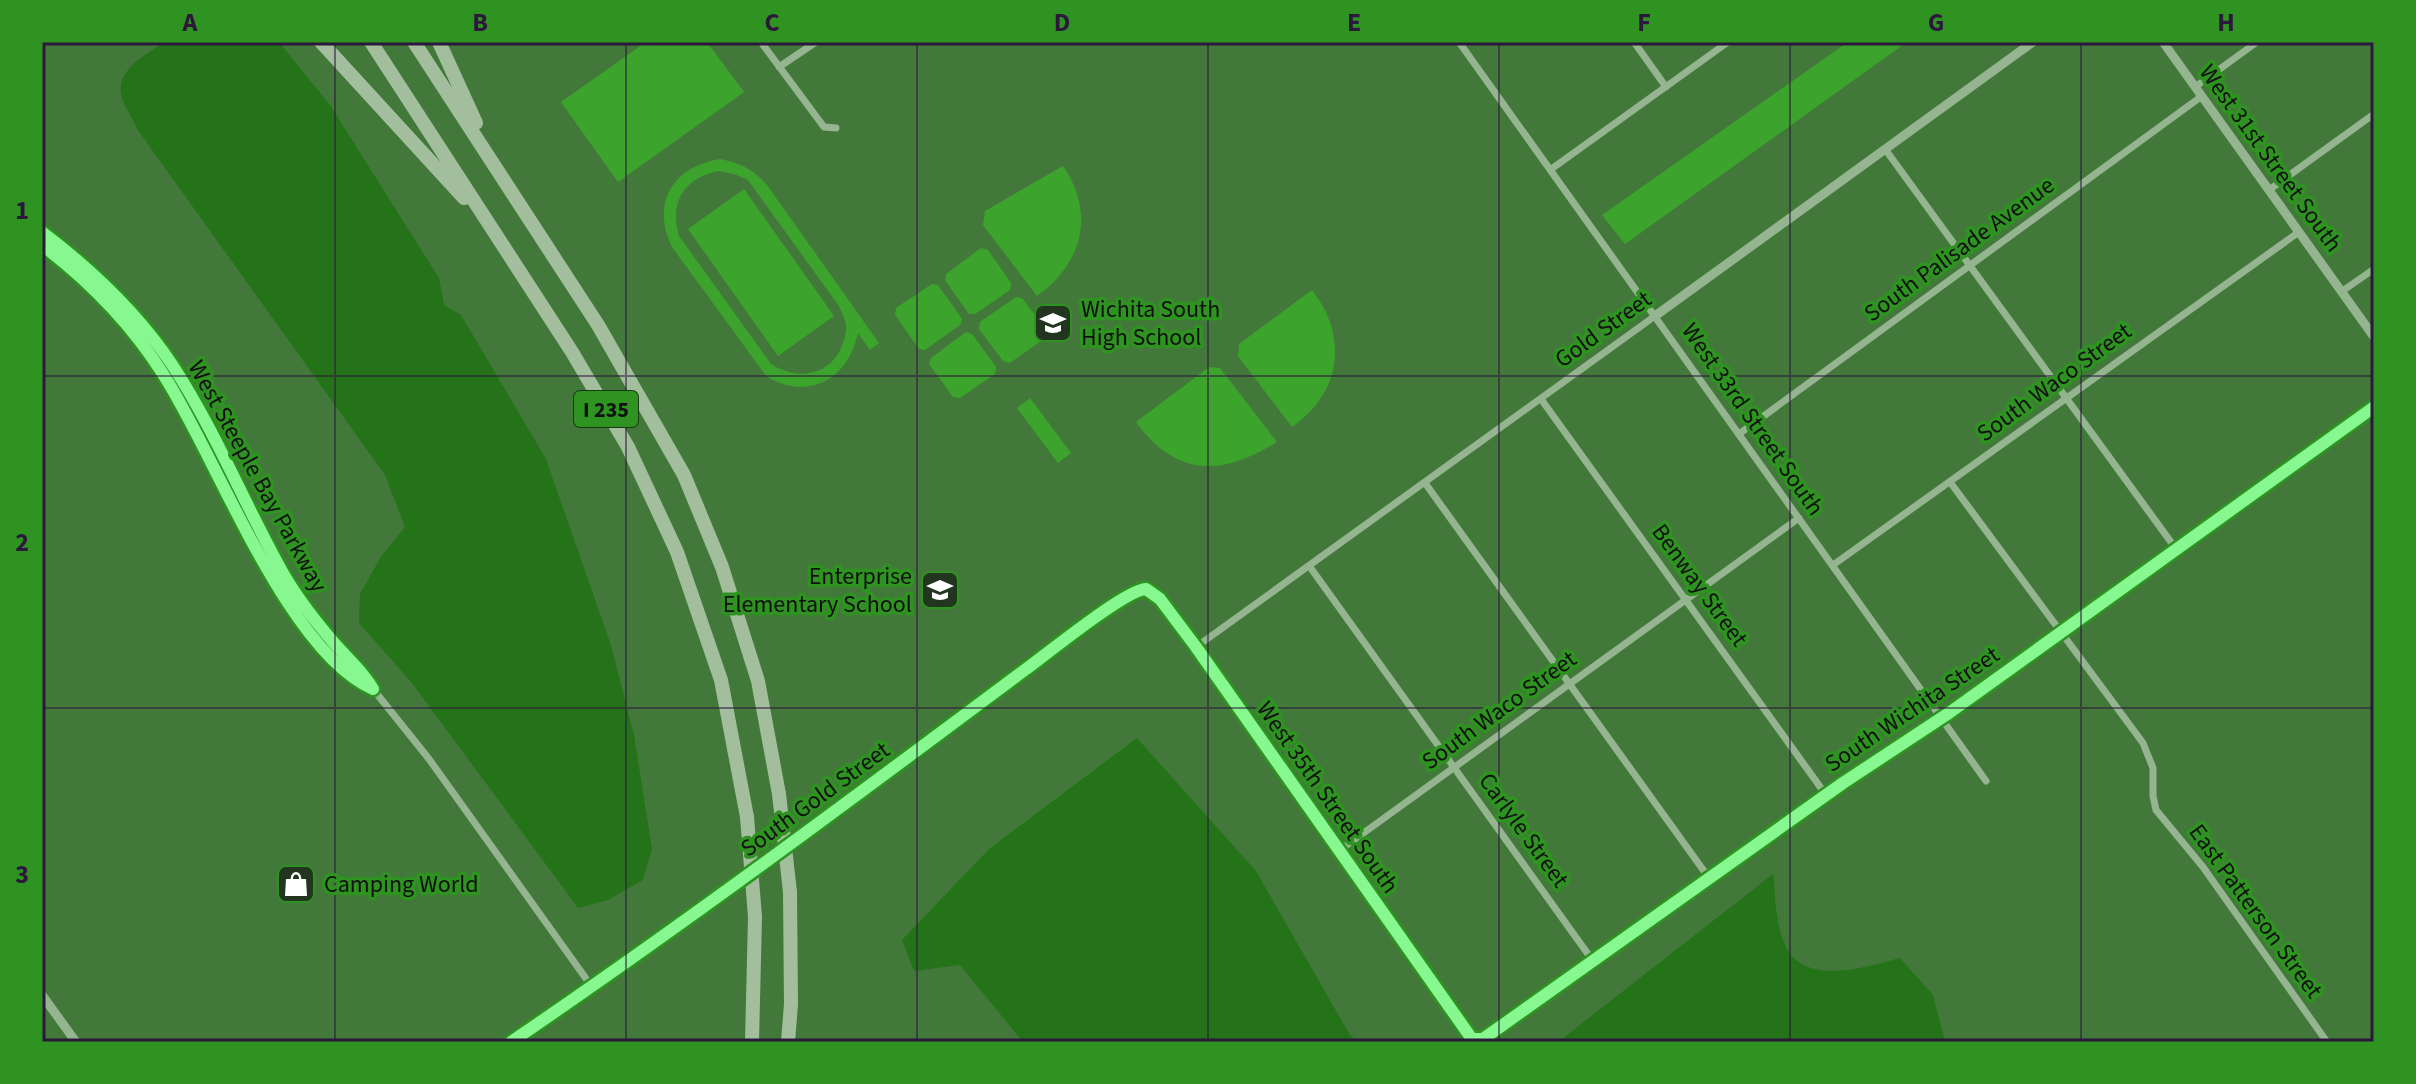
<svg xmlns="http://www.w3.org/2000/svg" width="2416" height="1084" font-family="'Source Sans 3',sans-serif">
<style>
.green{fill:#3ca42c;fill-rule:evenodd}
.water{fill:#247319}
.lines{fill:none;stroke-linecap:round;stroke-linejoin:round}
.minor{stroke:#95b490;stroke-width:7}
.tertiary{stroke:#95b490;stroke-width:9}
.motorway{stroke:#a2be9d;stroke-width:14}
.motorway-bridge{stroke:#a2be9d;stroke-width:14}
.cycleway-casing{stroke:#2e9320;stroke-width:17}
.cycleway{stroke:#87f88f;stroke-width:12}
.grid{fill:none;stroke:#2c183c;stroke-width:2;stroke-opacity:0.55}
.labels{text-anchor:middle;stroke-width:7;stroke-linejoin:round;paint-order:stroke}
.shield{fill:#2e9320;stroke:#1a3816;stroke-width:2}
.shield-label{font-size:22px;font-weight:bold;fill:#111}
.street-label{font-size:24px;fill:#111;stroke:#2e9320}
.poi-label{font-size:24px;fill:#111;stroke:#2e9320;text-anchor:start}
.neatline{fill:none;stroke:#2c183c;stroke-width:3}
.grid-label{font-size:26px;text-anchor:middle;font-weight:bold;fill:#2c183c}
</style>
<rect width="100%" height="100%" fill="#42793a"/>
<path class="green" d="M646 42H707L744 92 618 182 561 102Z
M1848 42H1907L1625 244 1602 215Z
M720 159C740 163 753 169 767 185L879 343 870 350 858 333C848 379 810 401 767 377L672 247C651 204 672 167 720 159ZM718 171 734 174 748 180 839 306C841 311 845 318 846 324 847 332 844 341 841 348 828 377 796 380 771 364L679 236C669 203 684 178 718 171Z
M1063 166C1096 214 1082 264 1037 296L983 225 985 211Z
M744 189 834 316 778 356 688 229Z
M981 248 988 250 1011 283 1010 290 975 314H969L945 280 946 274Z
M932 284 938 285 962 319 960 325 925 350 919 349 895 315 896 308Z
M1312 290C1349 337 1341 393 1292 427L1238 356 1239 344Z
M1016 297 1022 298 1046 330 1045 338 1010 363 1003 361 979 329 980 322Z
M966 332 972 334 996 367 995 374 960 398 953 397 929 364 931 358Z
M1209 367 1220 368 1277 442C1222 476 1177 478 1136 422Z
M1030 398 1071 453 1058 463 1017 408Z"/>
<path class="water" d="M165 42H279L330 105 439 278 444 305 461 315 546 459 611 645 634 735 652 849 643 880 608 900 578 908 412 683 359 623 360 594 382 555 405 527 385 475 137 129C133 118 122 104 121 93 117 69 148 53 165 42Z
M1137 738 1256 871 1350 1035 1358 1042H1023L960 965 914 971 902 940 989 849Z
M1773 874C1776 898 1775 931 1789 952 1811 985 1870 966 1900 958L1933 995 1945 1042H1558Z"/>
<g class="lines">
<path class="minor" d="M761 42 824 127 836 128
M1459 42 1986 781
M1634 42 1666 87
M779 67 816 42
M2195 87 2257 42
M1885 149 2176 549
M1550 170 1728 42
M2269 190 2374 114
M42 232C92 270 138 313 173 366 216 432 245 506 284 575 298 599 316 622 334 643 348 659 363 671 373 689 286 651 216 455 163 374 132 325 88 280 42 245
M2341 292 2374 269
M1541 399 1826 795
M1739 434 2202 96
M1950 482 2143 743 2153 768V796L2156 810 2203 867 2327 1042
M1425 483 1709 878
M1833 565 2299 232
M1310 567 1593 961
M1196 647 1655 316
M373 689 429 759 592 987
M1340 850 1799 518
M511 1042C686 923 856 796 1026 669 1047 654 1125 590 1146 589L1160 599 1196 647 1472 1039H1483L1843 783 1949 713 2374 407"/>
<path class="tertiary" d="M2163 42 2374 337
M1655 316 2033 42
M42 995 76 1042"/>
<path class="motorway" d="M321 42 464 198
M371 42 572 352 628 447 677 552 721 680 747 817
M414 42 598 325 684 475 722 567 758 681 779 794
M439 42 476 123
M752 1042 755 917
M788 1042 791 1004 790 892"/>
<path class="motorway-bridge" d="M779 794 790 892
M747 817 755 917"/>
<defs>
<path id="cycleway" d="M42 232C92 270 138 313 173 366 216 432 245 506 284 575 298 599 316 622 334 643 348 659 363 671 373 689 286 651 216 455 163 374 132 325 88 280 42 245
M511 1042C686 923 856 796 1026 669 1047 654 1125 590 1146 589L1160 599 1196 647 1472 1039H1483L1843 783 1949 713 2374 407"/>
</defs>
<use href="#cycleway" class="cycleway-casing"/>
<use href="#cycleway" class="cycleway"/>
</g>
<path class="grid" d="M335 42V1042M626 42V1042M917 42V1042M1208 42V1042M1499 42V1042M1790 42V1042M2081 42V1042M42 376H2374M42 708H2374"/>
<defs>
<symbol id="school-square" viewBox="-11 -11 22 22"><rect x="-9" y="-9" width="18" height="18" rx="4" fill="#22351f" stroke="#2e9320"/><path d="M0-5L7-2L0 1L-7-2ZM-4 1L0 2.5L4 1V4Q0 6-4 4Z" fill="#fff"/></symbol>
<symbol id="shop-square" viewBox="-11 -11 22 22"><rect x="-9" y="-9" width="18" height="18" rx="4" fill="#22351f" stroke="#2e9320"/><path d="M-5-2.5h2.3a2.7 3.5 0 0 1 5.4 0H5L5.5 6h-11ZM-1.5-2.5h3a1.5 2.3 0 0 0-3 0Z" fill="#fff"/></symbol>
</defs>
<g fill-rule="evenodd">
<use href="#school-square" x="1031" y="301" width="44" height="44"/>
<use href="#school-square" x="918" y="568" width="44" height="44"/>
<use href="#shop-square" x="274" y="862" width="44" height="44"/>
</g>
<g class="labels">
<rect class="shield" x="574" y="391" width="64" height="36" rx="6"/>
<g class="shield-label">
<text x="606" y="417">I 235</text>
</g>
<g class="street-label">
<text transform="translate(2271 158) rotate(54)" y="8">West 31st Street South</text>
<text transform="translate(1959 249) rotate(-36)" y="8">South Palisade Avenue</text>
<text transform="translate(1603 329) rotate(-36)" y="8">Gold Street</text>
<text transform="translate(2054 382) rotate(-36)" y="8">South Waco Street</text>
<text transform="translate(1753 419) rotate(55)" y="8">West 33rd Street South</text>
<text transform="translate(258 476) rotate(61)" y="8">West Steeple Bay Parkway</text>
<text transform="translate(1700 585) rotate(54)" y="8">Benway Street</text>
<text transform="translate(1912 709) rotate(-34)" y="8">South Wichita Street</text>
<text transform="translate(1499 710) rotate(-36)" y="8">South Waco Street</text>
<text transform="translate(1328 797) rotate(55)" y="8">West 35th Street South</text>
<text transform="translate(815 799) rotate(-36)" y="8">South Gold Street</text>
<text transform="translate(1524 830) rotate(54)" y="8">Carlyle Street</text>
<text transform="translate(2256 911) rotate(54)" y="8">East Patterson Street</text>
</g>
<g class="poi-label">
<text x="1081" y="317">Wichita South<tspan x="1081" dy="28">High School</tspan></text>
<text x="912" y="584" text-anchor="end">Enterprise<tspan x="912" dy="28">Elementary School</tspan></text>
<text x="324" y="892">Camping World</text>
</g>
</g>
<rect width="2416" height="1084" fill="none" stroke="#2e9320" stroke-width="88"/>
<rect x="44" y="44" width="2328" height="996" class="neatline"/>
<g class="grid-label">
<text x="190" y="31">A</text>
<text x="480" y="31">B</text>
<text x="772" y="31">C</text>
<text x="1062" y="31">D</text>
<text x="1354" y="31">E</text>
<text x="1644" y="31">F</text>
<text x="1936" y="31">G</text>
<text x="2226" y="31">H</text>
<text x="22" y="219">1</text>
<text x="22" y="551">2</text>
<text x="22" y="883">3</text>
</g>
</svg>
